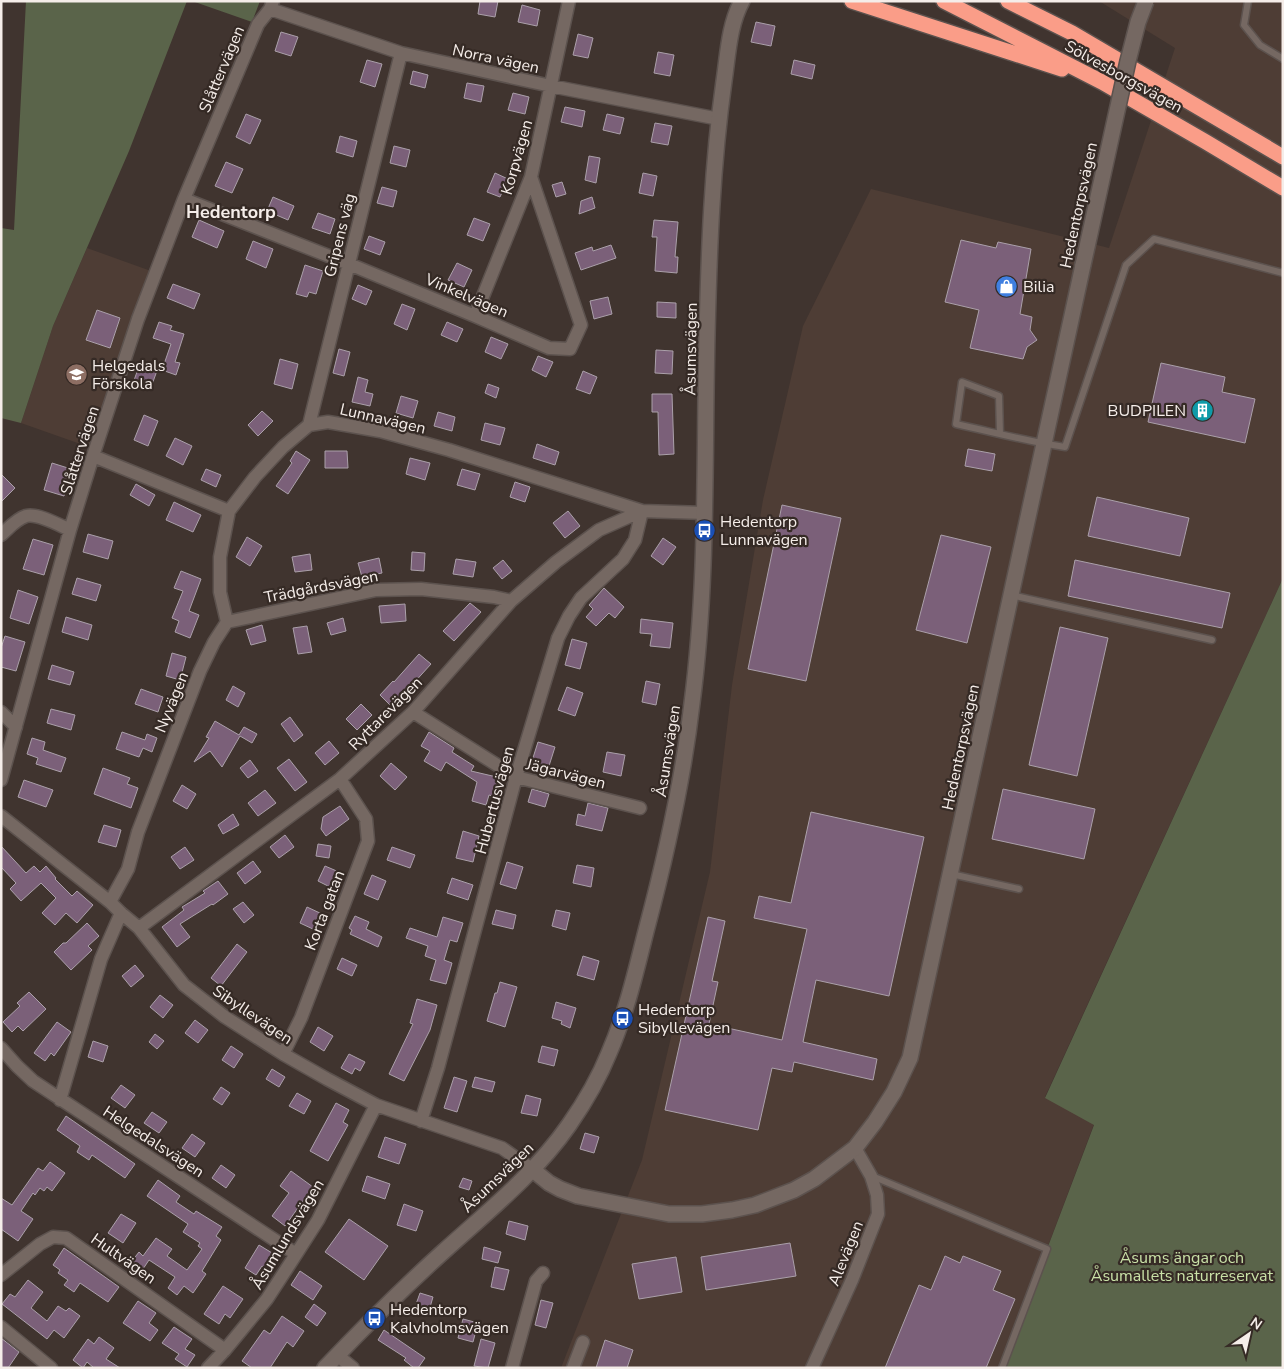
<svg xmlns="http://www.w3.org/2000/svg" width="1284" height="1369" font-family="'Nunito Sans',sans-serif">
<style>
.built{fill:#4e3d35}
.green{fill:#5a644a}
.building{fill:#7b6079;stroke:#aba0aa}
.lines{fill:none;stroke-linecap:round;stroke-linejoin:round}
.lane-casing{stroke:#5c524e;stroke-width:9}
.street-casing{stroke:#5c524e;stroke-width:15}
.secondary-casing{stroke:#5c524e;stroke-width:18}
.highway-casing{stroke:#5c524e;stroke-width:18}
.lane{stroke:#756862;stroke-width:6}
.street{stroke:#756862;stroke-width:12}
.secondary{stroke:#756862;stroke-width:15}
.highway{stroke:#fa9d88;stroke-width:15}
.secondary-bridge-casing{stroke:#5c524e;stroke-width:18;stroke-linecap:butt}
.secondary-bridge{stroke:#756862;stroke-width:15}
.labels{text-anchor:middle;stroke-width:4.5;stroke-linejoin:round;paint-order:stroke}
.street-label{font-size:16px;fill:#f5ede9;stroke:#352a25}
.poi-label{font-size:16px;fill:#f5ede9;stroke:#352a25;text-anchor:start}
.park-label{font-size:16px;fill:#c9e1a7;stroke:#352a25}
.neighbourhood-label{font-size:18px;font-weight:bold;fill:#f5ede9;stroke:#352a25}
</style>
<rect width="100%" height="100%" fill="#40342f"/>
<path class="built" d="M1099 1H1283V578L1045 1097 1094 1124 1002 1368H561L642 1160 710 872 732 685 763 500 803 326 871 189 1109 248 1175 48Z
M87 248 151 271 89 447 21 423 53 326Z"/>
<path class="green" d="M26 1H187L129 151 53 326 21 423 1 418V228L14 230Z
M192 1H260L252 22Z
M1283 578V1368H1002L1094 1125 1045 1098Z"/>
<path class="building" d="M480 1H498L495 17 478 14Z
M522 5 540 10 537 26 518 22Z
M756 22 775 26 771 46 751 42Z
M281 32 298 37 291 56 275 51Z
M578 34 593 38 588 58 573 55Z
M658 52 674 55 670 76 654 73Z
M367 60 382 64 375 87 360 82Z
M794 60 815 65 812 79 791 74Z
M413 71 428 75 425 88 410 84Z
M467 83 484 86 481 102 464 98Z
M513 93 529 97 525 114 508 110Z
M565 107 585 111 582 127 561 122Z
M246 114 261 120 250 144 236 137Z
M607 114 624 118 620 134 603 130Z
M655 123 672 126 668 145 651 142Z
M340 136 357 141 353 157 336 152Z
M394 146 410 150 406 167 390 163Z
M589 156 600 158 596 183 585 180Z
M226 162 243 169 232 193 215 186Z
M495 173 508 179 500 197 487 192Z
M643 173 657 176 653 196 639 193Z
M562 182 566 194 556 197 552 185Z
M382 187 397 191 393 207 377 203Z
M273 197 294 206 288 220 267 211Z
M592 197 595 208 579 214 581 201Z
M318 213 335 219 330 234 312 228Z
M474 218 490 224 483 241 467 235Z
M199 220 224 231 217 248 192 237Z
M654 220 678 222 675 257H678L677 273 655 271 657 237H652Z
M369 236 385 242 380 255 364 249Z
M961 240 996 248 998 242 1031 249 1020 314 1032 317 1030 330 1037 340 1027 347 1023 359 970 348 979 310 945 302Z
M253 241 273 249 266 268 246 259Z
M611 245 616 258 581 270 575 253 592 247 593 251Z
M457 263 472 270 464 287 448 280Z
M305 265 323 271 316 294 309 292 307 297 296 294Z
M173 284 200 294 194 309 167 298Z
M358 285 372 291 366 305 352 299Z
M608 297 612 314 594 319 590 301Z
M657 302 676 303V318L657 317Z
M402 304 415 309 407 330 394 324Z
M97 310 120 318 110 348 86 340Z
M159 322 172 326 170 330 184 334 175 362 180 363 176 375 162 370 171 344 153 338Z
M447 322 463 329 457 342 441 335Z
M491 337 508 344 501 359 485 352Z
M339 349 350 352 344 376 333 373Z
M656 350 673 351 672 374 655 373Z
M538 356 553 362 546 377 532 370Z
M280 359 298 364 292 389 274 384Z
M141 361 158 368 150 390 133 383Z
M1161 363 1225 377 1222 392 1255 399 1245 443 1148 422Z
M583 371 597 377 590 394 576 389Z
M358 377 368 380 365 392 373 394 370 406 352 402Z
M488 384 499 388 496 398 485 393Z
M652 394H672L674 454 659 455 658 412H652Z
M401 396 418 401 413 418 396 413Z
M262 411 273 421 258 436 248 425Z
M438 412 455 417 452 431 434 426Z
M144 415 158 421 148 446 134 440Z
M485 423 505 428 500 445 481 440Z
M175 438 192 446 183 465 166 456Z
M537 444 559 452 555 465 533 458Z
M968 449 995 454 992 471 965 466Z
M296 451 310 460 288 494 276 486 292 463 290 461Z
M325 451H347L348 468H325Z
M410 458 430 463 425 480 406 474Z
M52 463 71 469 64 496 44 490Z
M206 469 221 475 216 487 201 480Z
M462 469 480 474 475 490 457 485Z
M1 474 15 488 1 502Z
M515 482 530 487 525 502 510 497Z
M136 484 155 495 149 506 130 495Z
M1097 497 1189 518 1180 556 1088 536Z
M174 502 201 515 193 532 166 520Z
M782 505 841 518 806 681 748 669Z
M568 511 580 526 565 538 553 523Z
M88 534 113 541 108 559 83 552Z
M941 535 991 547 967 643 916 630Z
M247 537 262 546 250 566 236 557Z
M663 538 676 547 663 565 651 556Z
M33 539 53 545 44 575 23 569Z
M412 552 425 553 424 571 411 570Z
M310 554 312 570 295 572 292 557Z
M379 558 382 573 362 577 358 563Z
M456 559 476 562 473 577 453 574Z
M503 560 512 571 502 579 493 568Z
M1075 560 1230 593 1222 628 1068 596Z
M181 571 201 579 189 611 199 615 190 638 175 632 179 621 172 618 183 591 174 588Z
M77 578 101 585 96 601 72 594Z
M604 588 624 607 615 618 609 613 596 626 586 617 593 609 589 605Z
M18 590 38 597 29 624 10 618Z
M470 603 481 612 454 641 443 631Z
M405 604 406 621 381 623 379 606Z
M66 617 92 625 88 640 62 632Z
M343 618 346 631 331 635 327 623Z
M641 619 673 623 670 648 650 646 652 634 640 633Z
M262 625 266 641 251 645 246 630Z
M307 626 312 652 298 654 293 628Z
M1060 627 1108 638 1077 776 1029 765Z
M5 636 25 642 16 671 1 667V648Z
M572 639 587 643 580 669 565 665Z
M172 653 186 657 180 680 166 676Z
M419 654 431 664 392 707 380 695 393 681 394 682Z
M52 665 74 672 70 685 48 679Z
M646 681 660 684 656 705 642 702Z
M233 686 245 693 238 707 226 700Z
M567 687 583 693 575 716 558 710Z
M141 689 163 697 158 712 135 704Z
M361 704 372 715 357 730 346 719Z
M51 709 75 715 71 730 47 723Z
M290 717 303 735 294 742 281 724Z
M215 721 239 735 244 727 257 734 252 743 240 736 222 767 210 751 194 762 209 738 206 737Z
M122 732 145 740 147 734 157 738 152 752 143 748 139 757 116 749Z
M429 732 454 748 452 752 474 766 471 771 501 778 496 797 489 795 486 805 472 801 477 782 446 762 441 771 424 761 430 751 421 746Z
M32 738 45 742 43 750 66 758 61 772 36 764 38 758 27 754Z
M329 741 339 753 325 765 315 753Z
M538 742 555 747 548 769 531 764Z
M607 752 625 755 621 776 603 772Z
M289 759 307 782 295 791 277 768Z
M250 760 258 771 248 778 240 768Z
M391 763 407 777 395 790 380 776Z
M103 768 130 778 127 784 138 788 131 808 94 794Z
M24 780 53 790 46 807 18 797Z
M182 785 196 794 187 809 173 801Z
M532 789 549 794 545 807 528 802Z
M1003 789 1095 809 1084 859 992 839Z
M265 790 276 803 258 816 248 803Z
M588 803 608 808 602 831 576 825 578 814 585 816Z
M340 806 349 819 326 836 321 829 323 817Z
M811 812 924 837 889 996 816 980 803 1042 877 1059 873 1080 794 1062 792 1072 772 1068 758 1130 665 1110 708 917 725 921 712 981 718 982 709 1024 782 1040 807 929 754 918 759 896 791 903Z
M233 814 239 825 223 834 218 825Z
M104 825 121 830 116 847 98 842Z
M463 831 479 836 473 862 456 858Z
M285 835 294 847 279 858 270 847Z
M318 844 331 846 329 858 316 856Z
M1 846 26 873 34 866 40 872 46 866 56 878 55 879 72 896 77 891 93 905 77 923 66 913 55 925 42 913 56 898 41 883 21 901 10 889 16 883 1 867Z
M185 847 194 860 180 869 171 857Z
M392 847 415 855 410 868 387 860Z
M253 861 261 872 245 884 237 873Z
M507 862 523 867 516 889 500 884Z
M577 865 594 868 591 887 573 883Z
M325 866 339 872 332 888 318 881Z
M372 875 386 881 378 900 364 894Z
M452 878 473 885 468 900 447 893Z
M218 881 228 894 213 905 212 904 180 924 190 937 177 947 162 927 184 910 182 907 205 893 203 891Z
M243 902 254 915 244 923 233 909Z
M307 907 322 914 315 930 300 923Z
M496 910 516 915 513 929 492 924Z
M556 910 570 913 566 930 552 926Z
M355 916 369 922 366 929 382 937 378 947 350 934 352 930 349 928Z
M443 917 463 923 457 942 450 940 444 960 452 963 446 984 430 980 436 960 425 956 428 946 406 938 410 928 437 937Z
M87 923 99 936 88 946 92 950 71 970 54 952 63 943H66Z
M237 944 247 952 221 986 211 978Z
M583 956 599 961 594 980 577 975Z
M342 958 357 965 352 976 337 969Z
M135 965 144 976 131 987 122 976Z
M500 982 517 987 505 1027 487 1021 495 993H497Z
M29 992 46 1009 23 1031 18 1026 12 1032 3 1022 20 1006 17 1003Z
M160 995 173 1005 163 1018 150 1007Z
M417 999 437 1005 430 1030 404 1081 389 1074 413 1024 410 1023Z
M556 1002 576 1008 570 1028 561 1024 562 1021 552 1018Z
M195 1020 208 1030 198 1043 185 1033Z
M57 1022 71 1032 54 1056 51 1053 45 1061 34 1053Z
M318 1027 333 1036 324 1051 310 1042Z
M155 1034 164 1041 157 1049 149 1042Z
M93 1041 108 1046 103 1062 88 1057Z
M231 1046 243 1054 234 1068 222 1060Z
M542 1046 558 1050 554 1066 538 1062Z
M349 1054 365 1062 360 1071 355 1068 352 1074 341 1068Z
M272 1069 285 1077 279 1087 266 1079Z
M454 1077 467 1081 457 1112 444 1108Z
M475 1077 495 1082 492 1092 472 1087Z
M121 1085 135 1095 125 1108 111 1098Z
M221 1087 230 1093 222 1105 213 1099Z
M297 1093 311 1101 304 1114 289 1106Z
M526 1095 541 1099 537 1116 521 1113Z
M336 1103 349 1110 343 1122 348 1125 328 1161 310 1151Z
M152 1112 167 1122 159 1133 144 1123Z
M66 1116 135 1164 125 1178 92 1155 89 1160 77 1152 80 1146 57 1130Z
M585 1133 599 1137 594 1153 580 1149Z
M192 1134 205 1143 195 1157 182 1148Z
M385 1137 406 1144 399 1164 378 1157Z
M50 1162 65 1173 52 1191 47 1187 44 1191 40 1188 35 1195 33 1193 21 1211 33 1219 18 1241 1 1229V1198L12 1205 38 1168 43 1171Z
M221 1165 235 1175 226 1188 212 1178Z
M291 1171 313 1187 285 1226 272 1216 289 1193 280 1186Z
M367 1176 390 1184 385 1199 362 1191Z
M463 1178 472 1181 469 1190 459 1187Z
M158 1180 180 1196 176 1202 194 1214 196 1211 222 1227 216 1236 221 1240 202 1271 206 1274 193 1293 184 1286 177 1295 168 1288 175 1277 149 1260 143 1269 132 1261 139 1252 143 1256 156 1238 172 1249 167 1256 187 1270 202 1249 198 1246 200 1243 183 1232 188 1224 147 1196Z
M404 1204 423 1211 416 1231 397 1225Z
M121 1214 136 1223 123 1243 108 1233Z
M349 1219 388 1246 364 1280 325 1252Z
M509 1221 528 1226 525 1240 506 1234Z
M790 1243 796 1276 706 1290 701 1257Z
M259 1245 277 1256 268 1270 262 1266 256 1275 245 1268Z
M484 1247 501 1252 498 1263 482 1259Z
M64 1248 119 1287 108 1302 80 1283 74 1292 64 1285 68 1280 58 1273 60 1270 53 1265Z
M945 1256 960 1263 963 1256 1001 1271 993 1290 1015 1299 986 1368H885L919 1285 931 1290Z
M676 1257 682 1292 639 1299 632 1264Z
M495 1267 509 1270 504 1290 491 1287Z
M300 1271 322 1286 313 1300 291 1285Z
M28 1280 43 1292 31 1308 47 1321 58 1306 66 1311 69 1308 80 1316 64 1338 54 1330 47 1339 2 1304 10 1294 15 1297Z
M223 1286 243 1299 230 1318 225 1314 219 1324 204 1314Z
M420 1293 433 1297 428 1314 414 1310Z
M541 1300 553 1303 546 1328 535 1325Z
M138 1301 156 1313 149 1323 158 1330 150 1341 123 1323Z
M314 1304 326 1313 317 1326 305 1317Z
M282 1316 304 1331 293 1347 287 1342 270 1368H252L242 1361 264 1330 270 1334Z
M463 1319 478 1323 473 1342 458 1338Z
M174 1327 192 1339 185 1349 195 1355 187 1367 175 1359 179 1354 162 1343Z
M384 1330 425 1358 418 1368H414L404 1360 406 1358 378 1340Z
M99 1337 114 1348 106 1359 120 1368H94L87 1362 83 1368 73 1360 88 1339 94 1344Z
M1 1338 19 1352 8 1368H1Z
M481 1339 495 1343 488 1368 474 1366Z
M605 1340 633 1350 627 1368H596Z"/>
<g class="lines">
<defs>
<path id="lane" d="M1248 1 1244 25 1260 45 1283 59
M1000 434 999 396 962 382 956 424C993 432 1029 442 1065 447L1126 265 1154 239 1283 273
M1011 595 1212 640
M951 874 1019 889
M872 1176 1047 1249 1002 1368"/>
<path id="street" d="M270 9 401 53 551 86 719 119
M184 199 349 264 475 316 549 348 570 349 581 325 531 177
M475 316 531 177 569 1
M309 425 401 53
M93 456 229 511 255 477 283 447 309 425 328 422 380 431 449 450 642 511 705 513
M1 535C8 529 16 519 26 516 38 513 59 525 70 530
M227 622 376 590 421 589 494 597 511 601
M1 712 16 727
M413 712 516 777 640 808
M1 780 70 530 93 456 138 319 184 199 258 24 270 9 273 1
M1 816 110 902 121 913 139 928 184 985 225 1017 283 1054 327 1079 376 1105 502 1148 533 1170
M110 902 128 869 138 832 200 671 214 642 227 622 220 592V557L229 511
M139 928 340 779 413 712 511 601 556 562 599 530 642 511
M1 1048 17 1066 33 1081 296 1254
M283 1054 301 1018 368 841 366 819 340 779
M60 1100 101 959 121 913
M421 1121 438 1068 516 777 558 638 569 616 581 598 623 559 635 540 642 511
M1 1275 40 1244 53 1237 66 1238 225 1350
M1 1327 51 1368
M337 1355 353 1368
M208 1368 225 1350 267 1299 293 1259 318 1220 376 1105
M512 1368 536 1281 543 1273
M573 1368 583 1342
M812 1368 852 1280 878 1214 877 1195 871 1176 855 1148"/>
<path id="secondary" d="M533 1170 549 1183 560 1189 578 1196 669 1214H702L732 1210 755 1205 794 1190 814 1179 855 1148 875 1122 894 1092 910 1058 1083 265
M325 1368C363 1328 402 1289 443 1252 487 1212 535 1174 569 1125 585 1102 599 1078 609 1053 626 1014 636 971 646 931 666 856 683 780 692 703 708 581 704 458 707 335 709 250 712 166 724 81 728 54 729 25 742 1"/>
<path id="highway" d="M852 1 1062 69
M944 1 1102 82 1206 142 1283 188
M1008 1 1072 33 1283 157"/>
</defs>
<use href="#lane" class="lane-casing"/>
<use href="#street" class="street-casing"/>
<use href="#secondary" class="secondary-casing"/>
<use href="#highway" class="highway-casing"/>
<use href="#lane" class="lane"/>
<use href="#street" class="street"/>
<use href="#secondary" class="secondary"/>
<use href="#highway" class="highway"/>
<defs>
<path id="secondary-bridge" d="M1083 265 1128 61 1138 22 1146 1"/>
</defs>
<use href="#secondary-bridge" class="secondary-bridge-casing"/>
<use href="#secondary-bridge" class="secondary-bridge"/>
</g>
<defs>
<symbol id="shop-disc" viewBox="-11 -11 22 22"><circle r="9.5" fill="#3f7fe0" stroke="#352a25"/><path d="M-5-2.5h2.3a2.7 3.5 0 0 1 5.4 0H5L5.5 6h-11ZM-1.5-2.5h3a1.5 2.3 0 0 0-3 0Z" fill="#fff"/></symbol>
<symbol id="school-disc" viewBox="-11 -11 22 22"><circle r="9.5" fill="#8d6e63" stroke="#352a25"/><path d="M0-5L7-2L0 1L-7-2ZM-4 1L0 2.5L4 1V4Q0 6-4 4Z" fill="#fff"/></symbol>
<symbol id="building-disc" viewBox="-11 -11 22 22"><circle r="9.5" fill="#0f9aa8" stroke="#352a25"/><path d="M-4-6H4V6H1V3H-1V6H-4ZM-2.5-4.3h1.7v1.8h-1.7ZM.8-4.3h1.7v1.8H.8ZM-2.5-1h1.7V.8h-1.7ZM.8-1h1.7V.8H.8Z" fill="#fff"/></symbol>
<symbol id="bus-disc" viewBox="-11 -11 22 22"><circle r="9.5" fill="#1a4fb4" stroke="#352a25"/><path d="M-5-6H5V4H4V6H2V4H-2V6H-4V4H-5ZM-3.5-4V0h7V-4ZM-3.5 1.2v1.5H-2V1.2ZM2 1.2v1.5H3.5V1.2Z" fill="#fff"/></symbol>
</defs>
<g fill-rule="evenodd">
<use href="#shop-disc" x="994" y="274" width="25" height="25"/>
<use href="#school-disc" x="64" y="362" width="25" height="25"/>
<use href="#building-disc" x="1190" y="398" width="25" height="25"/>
<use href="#bus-disc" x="692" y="518" width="25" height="25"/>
<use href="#bus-disc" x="610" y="1006" width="25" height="25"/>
<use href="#bus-disc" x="362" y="1306" width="25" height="25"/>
</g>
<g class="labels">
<g class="street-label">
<text transform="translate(496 58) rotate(12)" y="6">Norra vägen</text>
<text transform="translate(221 69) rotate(-67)" y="6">Slåttervägen</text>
<text transform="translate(1124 76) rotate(29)" y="6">Sölvesborgsvägen</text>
<text transform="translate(516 157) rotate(-74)" y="6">Korpvägen</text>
<text transform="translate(1078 205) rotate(-78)" y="6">Hedentorpsvägen</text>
<text transform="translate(339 235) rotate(-76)" y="6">Gripens väg</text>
<text transform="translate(467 295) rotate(23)" y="6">Vinkelvägen</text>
<text transform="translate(690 349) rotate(-89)" y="6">Åsumsvägen</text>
<text transform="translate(383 418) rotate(13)" y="6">Lunnavägen</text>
<text transform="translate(79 450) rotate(-72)" y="6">Slåttervägen</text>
<text transform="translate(321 586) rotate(-11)" y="6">Trädgårdsvägen</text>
<text transform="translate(171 702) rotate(-68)" y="6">Nyvägen</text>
<text transform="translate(385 713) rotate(-45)" y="6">Ryttarevägen</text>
<text transform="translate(960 747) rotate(-78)" y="6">Hedentorpsvägen</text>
<text transform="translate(667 751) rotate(-81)" y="6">Åsumsvägen</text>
<text transform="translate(566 773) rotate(14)" y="6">Jägarvägen</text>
<text transform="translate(494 800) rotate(-75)" y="6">Hubertusvägen</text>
<text transform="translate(324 910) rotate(-69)" y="6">Korta gatan</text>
<text transform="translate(253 1014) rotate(34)" y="6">Sibyllevägen</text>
<text transform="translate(154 1141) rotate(33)" y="6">Helgedalsvägen</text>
<text transform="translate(497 1177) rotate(-44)" y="6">Åsumsvägen</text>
<text transform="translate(287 1234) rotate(-59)" y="6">Åsumlundsvägen</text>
<text transform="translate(845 1253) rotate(-68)" y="6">Alevägen</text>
<text transform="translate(124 1258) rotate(35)" y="6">Hultvägen</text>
</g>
<g class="poi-label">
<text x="1023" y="292">Bilia</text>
<text x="92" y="371">Helgedals<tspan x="92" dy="18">Förskola</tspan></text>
<text x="1186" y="416" text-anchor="end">BUDPILEN</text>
<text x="720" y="527">Hedentorp<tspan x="720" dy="18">Lunnavägen</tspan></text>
<text x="638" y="1015">Hedentorp<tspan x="638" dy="18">Sibyllevägen</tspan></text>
<text x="390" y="1315">Hedentorp<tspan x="390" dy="18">Kalvholmsvägen</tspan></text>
</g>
<g class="park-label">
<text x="1182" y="1263">Åsums ängar och<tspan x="1182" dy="18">Åsumallets naturreservat</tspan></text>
</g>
<g class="neighbourhood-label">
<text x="231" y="218">Hedentorp</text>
</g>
</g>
<rect width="1284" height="1369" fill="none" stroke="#f5ede9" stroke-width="5"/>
<g transform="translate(1249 1334) rotate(34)" stroke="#352a25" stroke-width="4" paint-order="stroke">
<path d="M0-4L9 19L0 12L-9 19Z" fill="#f5ede9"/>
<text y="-8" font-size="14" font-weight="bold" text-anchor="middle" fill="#f5ede9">N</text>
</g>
</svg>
